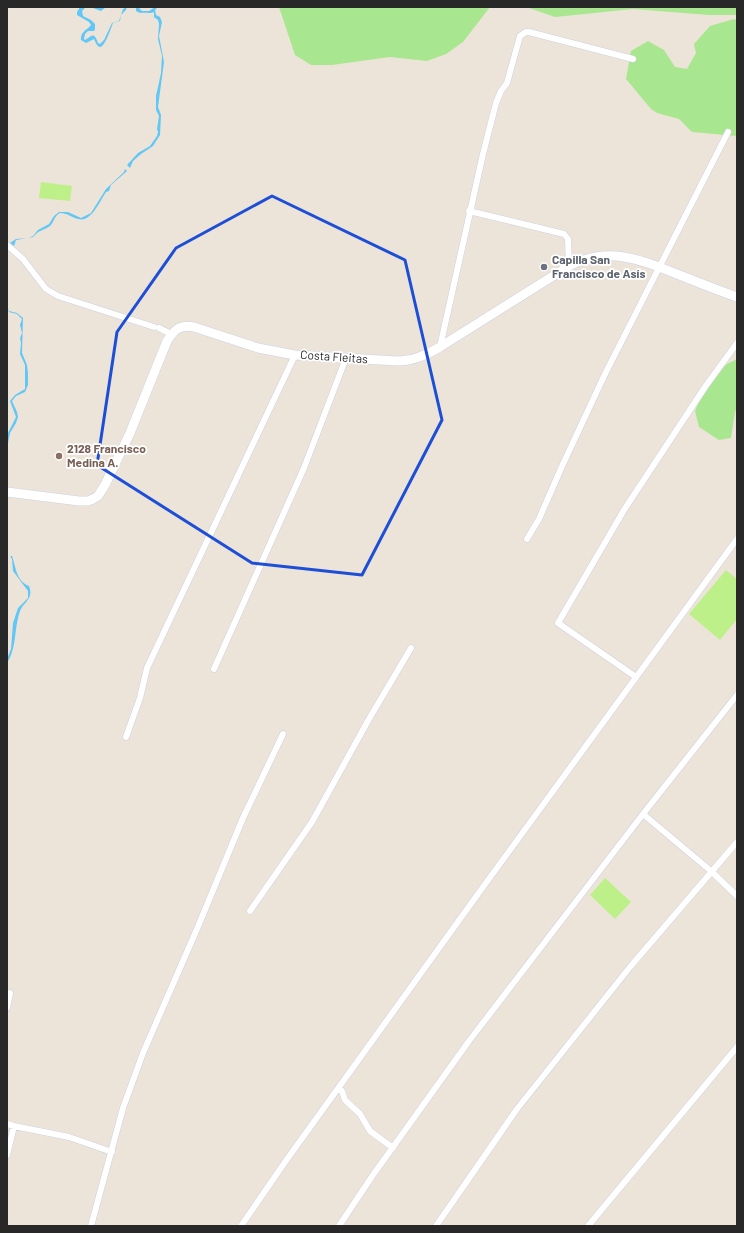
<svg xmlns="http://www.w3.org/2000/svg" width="744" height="1233" font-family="Barlow,sans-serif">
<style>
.green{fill:#a8e78f}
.pitch{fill:#bef08a}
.water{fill:#61c7f7}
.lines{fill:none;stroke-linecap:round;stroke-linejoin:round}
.minor-casing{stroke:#cdd0e2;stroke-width:7}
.secondary-casing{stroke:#cdd0e2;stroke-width:10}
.minor{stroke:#fff;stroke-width:6}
.secondary{stroke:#fff;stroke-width:9}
.marked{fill:none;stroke:#1d4ed8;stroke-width:3;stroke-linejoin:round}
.worship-dot{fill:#6b7280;stroke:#fff;stroke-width:1.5}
.education-dot{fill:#8d6e63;stroke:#fff;stroke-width:1.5}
.labels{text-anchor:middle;stroke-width:3.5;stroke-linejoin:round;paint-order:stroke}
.worship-label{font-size:12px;font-weight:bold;fill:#5b616d;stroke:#fff;text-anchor:start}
.street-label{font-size:12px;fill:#282828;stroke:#fff}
.education-label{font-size:12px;font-weight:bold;fill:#785e54;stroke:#fff;text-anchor:start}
</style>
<rect width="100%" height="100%" fill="#ece4d8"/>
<path class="green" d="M279 7H490L463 42 446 54 427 61 390 57 332 65H311L295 55Z
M526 7H737V15H709L633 9 555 17Z
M734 19 737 20V136L692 132 679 119 657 113 651 109 626 79 631 51 648 41 664 50 675 67 687 69 696 53 694 44 710 26Z
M737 359V408L735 412 731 438 719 440 699 427 695 411 703 393 717 373 727 364Z"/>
<path class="pitch" d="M41 182 72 186 70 201 39 198Z
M726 570 737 579V619L720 640 689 614Z
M605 878 631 902 615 919 590 895Z"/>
<path class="water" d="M80 7H106L101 11 93 8H85L82 11 83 16 91 20 95 24V29L94 31H88L85 34 84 39 85 40C93 35 94 32 98 43L100 44 104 40 112 23 119 21 123 9 127 7 126 10 121 15 120 21 113 23C111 28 105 47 100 47 97 47 95 41 94 39L86 43 81 40C80 32 87 30 91 25L89 22 77 15V12Z
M136 7H138L142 11H149L155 7H158L155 10 156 15 160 17 162 22 159 36 164 62 158 107 161 115 160 135 153 146 141 154 133 161 130 168 127 165 138 153 150 146 157 136 158 132 157 129 159 116 156 110V96L161 73 162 56 158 39 159 24 158 20 154 17V12C150 14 145 12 140 13L136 11Z
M125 169 127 171 111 185 109 191 106 192C100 201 91 223 78 219 71 217 67 213 60 213 54 216 54 222 50 226 43 231 40 229 33 237L16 240 14 246 10 243 16 239 28 238 33 236 38 230 49 224 54 216 59 212H68L81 218 91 213 106 189 124 172Z
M7 306 9 311 17 313 23 318 22 353 27 365 28 373V385L25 392 16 396 12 401 17 412 18 417 16 423 10 433 7 448 8 433 16 417 10 401 15 395 25 389V365L20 354 21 343 20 338 22 333 20 325 22 319 17 314 9 312Z
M10 556H12C16 567 16 581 29 586 34 599 24 601 20 611 14 628 17 648 7 663V659L11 649 13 623 18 608 28 598V591L13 571 12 559Z"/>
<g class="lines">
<defs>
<path id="minor" d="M469 211 564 234 568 239 569 266
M7 245 23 259 46 289 58 296 154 327
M159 328 171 334
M440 347 483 154 496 103 501 91 507 83 520 36 526 32H529L633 59
M527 539 539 519 563 464 605 374 728 132
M214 669 304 468 346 358
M636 677 558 623 624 510 705 387 737 343
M126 737 140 698 147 668 295 355
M643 814 711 871 737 896
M250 911 312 822 369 719 411 648
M7 1008 10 993
M339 1088 342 1091 345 1100 360 1114 370 1131 393 1148
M7 1124 14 1126 7 1155
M14 1126 69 1137 112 1152
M91 1226 123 1108 143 1053 197 929 243 818 283 734
M241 1226 285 1162 483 887 737 539
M339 1226 373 1175 469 1041 643 814 737 695
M436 1226 517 1109 630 967 737 842
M588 1226 737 1047"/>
<path id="secondary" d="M7 492 79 501H88L93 499 98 496 105 485 130 433 167 341C174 330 180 324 194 327L258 348 295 355 397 361C413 361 426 355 440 347L569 266C608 246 639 259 677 274 697 282 717 290 737 297"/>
</defs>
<use href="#minor" class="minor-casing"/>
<use href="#secondary" class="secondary-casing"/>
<use href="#minor" class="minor"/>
<use href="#secondary" class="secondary"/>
</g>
<path class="marked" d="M272 196 405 260 442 420 362 575 252 563 97 465 117 332 176 248Z"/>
<circle class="worship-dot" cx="544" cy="267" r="4"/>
<circle class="education-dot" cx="59" cy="456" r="4"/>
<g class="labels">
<g class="worship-label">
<text x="552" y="264">Capilla San<tspan x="552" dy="14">Francisco de Asís</tspan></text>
</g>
<g class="street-label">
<text transform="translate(334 357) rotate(4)" y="4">Costa Fleitas</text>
</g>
<g class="education-label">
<text x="67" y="453">2128 Francisco<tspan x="67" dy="14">Medina A.</tspan></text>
</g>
</g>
<rect width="744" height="1233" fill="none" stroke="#282828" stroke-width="16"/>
</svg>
